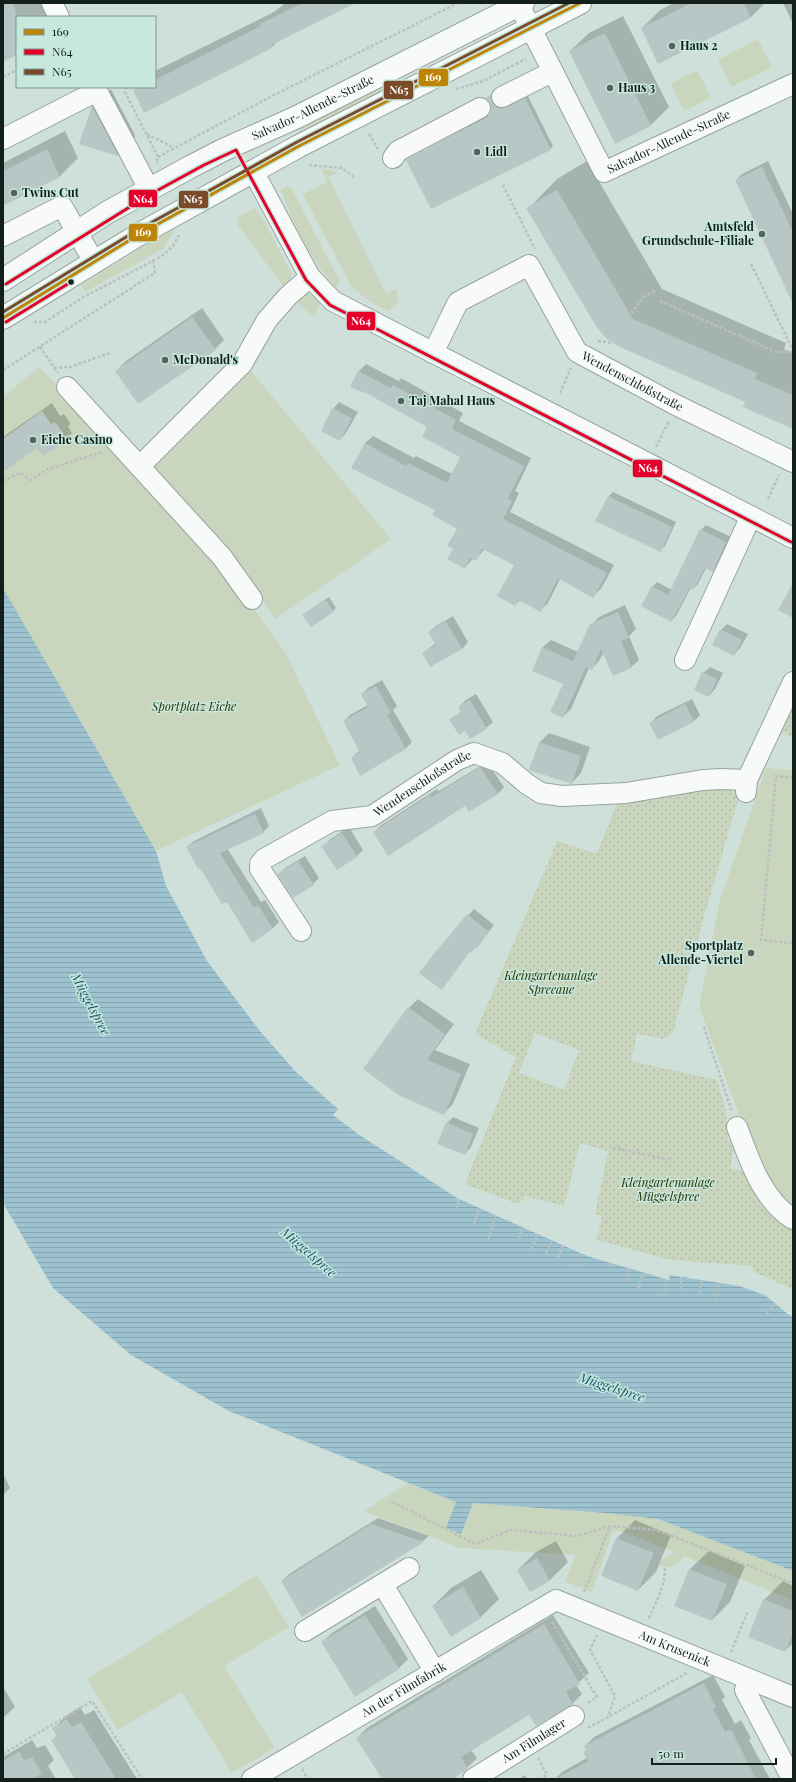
<svg xmlns="http://www.w3.org/2000/svg" width="796" height="1782" font-family="'Playfair Display',serif">
<style>
.green{fill:#c9d6bd}
.garden{fill:url(#garden-dots);fill-rule:evenodd}
.water{fill:url(#water-rules)}
.shadow{fill:#0003}
.building{fill:#b8c7c5}
.lines{fill:none;stroke-linecap:round;stroke-linejoin:round}
.minor-casing{stroke:#96a39f;stroke-width:22}
.major-casing{stroke:#96a39f;stroke-width:24}
.path{stroke:#bac0bf;stroke-width:2.5;stroke-dasharray:3 2;stroke-linecap:butt}
.minor{stroke:#f8faf9;stroke-width:20}
.major{stroke:#f8faf9;stroke-width:22}
.bus-1-casing{stroke:#c7e8dd;stroke-width:6}
.bus-2-casing{stroke:#c7e8dd;stroke-width:6}
.bus-3-casing{stroke:#c7e8dd;stroke-width:6}
.bus-1{stroke:#be8407;stroke-width:3}
.bus-2{stroke:#e4002b;stroke-width:3}
.bus-3{stroke:#7a4b2a;stroke-width:3}
.poi-dot{fill:#55635e;stroke:#c7e8dd;stroke-width:1.5}
.bus-dot{fill:#131f1b;stroke:#c7e8dd;stroke-width:1.5}
.labels{text-anchor:middle;stroke-width:3;stroke-linejoin:round;paint-order:stroke}
.poi-label{font-size:12px;font-weight:bold;fill:#131f1b;stroke:#c7e8dd;text-anchor:start}
.street-label{font-size:12px;fill:#131f1b;stroke:#c7e8dd}
.park-label{font-size:12px;font-style:italic;fill:#2b3200;stroke:#c7e8dd}
.water-label{font-size:13px;font-style:italic;fill:#1a566d;stroke:#c7e8dd}
.line-badge{stroke:#c7e8dd;stroke-width:1.5}
.badge-label{font-size:11px;text-anchor:middle;font-weight:bold;fill:#fff}
</style>
<defs>
<pattern id="garden-dots" width="8" height="8" patternUnits="userSpaceOnUse"><rect width="8" height="8" fill="#c9d6bd"/><path d="M2 2h.1M6 6h.1" fill="none" stroke="#acb7a2" stroke-width="1.8" stroke-linecap="round"/></pattern>
<pattern id="water-rules" width="6" height="5" patternUnits="userSpaceOnUse"><rect width="6" height="5" fill="#9dc3d0"/><path d="M0 2.5h6" fill="none" stroke="#86a7b2"/></pattern>
</defs>
<rect width="100%" height="100%" fill="#cfe0da"/>
<path class="green" d="M758 39 772 67 731 87 718 60Z
M697 70 711 97 684 111 671 84Z
M397 78 399 82 331 117 301 135 298 128Z
M321 168 339 172 328 177 386 294 396 289C400 300 397 304 388 311 374 304 360 296 350 284L303 194 327 182Z
M287 186 292 189 340 282 335 287C316 269 289 216 281 190Z
M254 208 264 220 292 275 285 289 237 224 238 217Z
M176 227 163 249 85 292 81 285Z
M308 293 321 302 314 317 295 301Z
M39 367 72 400 243 594 285 652 340 765 156 851 3 588V397Z
M250 370 391 539 275 619 230 549 152 466Z
M766 768 793 770V1211L753 1159 740 1117 699 1006 720 900Z
M408 1483 456 1502 461 1534 473 1503 606 1513 658 1519 793 1571V1600L684 1556C678 1566 670 1570 659 1565L661 1560 674 1552 624 1532 613 1531 592 1592 565 1582 576 1555 460 1548 364 1511Z
M257 1575 289 1627 224 1666 275 1748 232 1773 182 1692 118 1730 87 1679Z"/>
<path class="garden" d="M793 696V738L776 730Z
M730 789 739 797 705 913 673 1032 664 1039 637 1034 631 1061 717 1080 726 1111 728 1140 735 1143 730 1169 749 1172 793 1226V1289L752 1271 753 1266 671 1260 597 1240 602 1216 595 1214 608 1151 580 1143 564 1206 526 1196 518 1204 465 1184 516 1057 475 1034 557 841 597 854 618 801 674 792ZM535 1033 579 1050 564 1090 519 1073Z"/>
<path class="water" d="M3 588 156 851 166 886 207 961 259 1030 296 1072 338 1109 333 1115 358 1134 457 1198 587 1256 669 1280 670 1275 739 1286 765 1295 789 1315 793 1317V1571L658 1519 606 1513 473 1503 461 1534 446 1528 456 1502 229 1411 131 1355 53 1288 3 1203Z"/>
<path class="shadow" d="M3 3H42L49 17H17V54L3 61Z
M285 3H354L278 41 272 47 145 112 134 91 138 87H155V71L274 12Z
M674 3H765L751 17 658 63 642 28 660 10Z
M783 3H793V24Z
M623 16 669 107 651 125 570 51 589 33Z
M111 89 135 135V137L117 155 80 143 93 107Z
M493 93 505 106 528 96 553 146 550 149 407 160 490 115 492 108 491 102 487 98Z
M65 131 78 158 60 176 3 204V163Z
M587 161 662 289 786 343 784 349 793 353V428L746 401 618 345 528 209 557 179Z
M768 161 793 214V301L736 180 742 174Z
M202 308 224 340 215 349 116 371 126 361Z
M366 364 399 381 401 378 463 413 459 421 531 458 515 491 519 493 510 512 614 565 601 589 593 596 560 579 548 603 540 611 520 600 515 605V564L485 549 475 560 473 559 464 568 454 548 458 528 436 510 365 443 373 436 414 458 416 456 452 474 461 457 429 426 358 372Z
M339 402 358 412 346 433 340 440 333 409Z
M52 403 60 416 64 414 71 424 68 426 72 433 63 441 38 447 3 471V437Z
M613 492 676 522 665 546 661 550 597 521 609 496Z
M706 525 731 537 717 566 712 571 706 568 698 584 693 589 691 588 676 616 671 621 652 587 657 582 672 590 701 530Z
M329 597 336 608 333 611 307 612Z
M625 605 636 629 629 636 639 660 631 667 604 652 599 661 591 669 589 668 571 709 563 717 564 684 533 670 543 647 551 640 578 652 591 625 599 617Z
M453 616 468 642 462 649 423 653 436 643 429 632 436 626Z
M727 624 748 634 740 648 734 655 721 630Z
M710 667 723 673 715 689 709 696 703 673Z
M382 680 397 706 393 710 412 742 406 748 361 775 352 758 360 750 344 721 350 715 368 705 362 694 368 688Z
M476 694 493 722 486 728 470 738 466 730 450 720 462 711 459 707 466 700Z
M692 699 700 715 694 721 659 739 651 723 657 716Z
M549 733 590 747 581 773 572 783 539 743Z
M487 762 504 787 498 794 465 805 374 832 380 826 437 789 439 791Z
M261 808 269 826 263 832 227 848 261 902 265 900 279 922 273 928 253 941 227 900 187 847 194 841Z
M349 827 363 850 357 856 337 869 323 847 329 840Z
M305 856 319 878 313 884 279 874 285 868Z
M474 909 494 925 478 946 470 951 442 989 420 973 434 954Z
M418 999 454 1024 435 1050 470 1064 453 1104 443 1114 409 1008Z
M453 1117 479 1128 471 1147 465 1154 447 1123Z
M3 1473 10 1488 3 1495Z
M378 1518 429 1536 423 1541 302 1615 282 1581 289 1574Z
M635 1520 671 1535 656 1572 638 1590 602 1575 617 1538Z
M556 1541 568 1562 550 1580 530 1591 518 1570 536 1552Z
M709 1551 745 1566 730 1602 712 1620 676 1606 690 1569Z
M481 1570 499 1599 481 1617 451 1635 433 1606 451 1588Z
M783 1581 793 1586V1643L785 1651 764 1600Z
M375 1606 408 1659 398 1669 322 1642 332 1633Z
M553 1615 589 1673 576 1685 582 1694 572 1704 537 1725 529 1714 471 1750 477 1758 467 1768 450 1779H383L357 1738 367 1728Z
M713 1675 725 1697 722 1700 735 1724 741 1720 751 1738 749 1740 770 1779H555L562 1772 587 1758 585 1746 594 1737Z
M3 1687 15 1707 3 1718Z
M80 1707 85 1715 94 1710 137 1779H77L53 1740 57 1735 53 1729 66 1716Z
M32 1740 37 1748 45 1745 54 1760 48 1766 56 1779H3V1757Z
M525 1775 527 1779H519Z"/>
<path class="building" d="M3 3H13L17 16V55L3 62Z
M302 3H356L271 45 272 48 144 113 133 90 140 87H155V80L261 26 260 24Z
M691 3H744L751 18 658 64 641 28Z
M605 33 651 126 615 144 569 51Z
M491 95 492 102 496 107 501 108 507 107 525 98 551 150 431 209 406 160 486 118 490 114 491 108 490 102 486 98Z
M92 106 117 153V156L79 144Z
M47 149 60 177 3 206V171Z
M762 167 793 232V304L735 180Z
M557 190 633 319 757 373 755 379 793 395V429L743 407 745 402 618 346 606 338 596 326 526 208Z
M192 317 216 350 138 404 115 371Z
M358 371 391 388 393 385 456 420 452 429 524 466 508 498 512 501 503 519 607 573 593 598 558 578 541 612 518 600 515 606 497 596 514 565 482 549 476 561 470 558 465 569 447 559 453 549 447 546 457 529 432 515 435 510 351 468 365 443 406 466 408 463 447 483 460 457 422 437 427 427 364 392V393L350 387Z
M332 408 352 418 340 441 321 431Z
M42 411 51 424 55 422 63 433 59 436 64 442 43 456 37 448 3 472V439Z
M608 496 672 527 661 552 595 521Z
M700 529 726 542 713 572 705 568 693 590 690 588 671 622 641 606 652 586 668 595Z
M793 583V618L778 610Z
M325 599 334 612 311 627 302 615Z
M618 612 629 638 621 641 632 668 613 676 601 649 592 670 586 667 563 718 550 712 563 684 532 671 542 647 573 661 590 624Z
M446 621 462 649 430 667 422 653 436 645 428 632Z
M720 629 742 640 734 656 712 645Z
M702 672 717 679 709 697 694 690Z
M376 686 391 713 387 715 406 749 360 776 351 758 360 752 343 721 368 707 361 694Z
M470 700 487 729 470 739 465 731 459 735 449 719 461 712 458 707Z
M685 704 694 722 658 740 649 723Z
M539 742 581 756 572 784 529 770Z
M480 767 498 794 469 812 465 806 388 856 373 832 430 795 432 797Z
M255 814 264 833 220 853 254 908 258 905 273 929 252 943 227 902 222 904 200 868 198 869 186 847Z
M342 833 357 857 337 870 321 846Z
M298 861 314 885 293 898 277 874Z
M467 914 489 932 471 953 469 952 442 990 419 973Z
M408 1007 445 1034 427 1060 461 1074 444 1115 400 1096 363 1069Z
M446 1122 473 1134 465 1155 437 1144Z
M371 1524 424 1542 302 1617 281 1581Z
M616 1538 654 1553 638 1591 601 1576Z
M537 1558 550 1581 530 1592 517 1570Z
M689 1569 727 1584 712 1621 674 1606Z
M463 1587 481 1618 451 1637 432 1606Z
M763 1599 793 1611V1633L785 1652 748 1637Z
M365 1615 399 1669 355 1697 321 1642Z
M544 1624 580 1684 566 1692 573 1705 536 1726 529 1715 461 1757 468 1769 453 1779H382L356 1738Z
M704 1683 716 1707 713 1709 725 1732 731 1729 756 1779H555L588 1761 583 1752 586 1751 584 1746Z
M67 1719 72 1727 81 1722 116 1779H75L51 1740 57 1737 52 1728Z
M19 1752 24 1760 32 1757 42 1774 31 1779H3V1761Z"/>
<g class="lines">
<defs>
<g id="minor">
<path d="M52 3 59 17"/>
<path id="s1" d="M519 5 604 172 793 84"/>
<path d="M97 91 149 189"/>
<path d="M502 97 552 72"/>
<path d="M3 139 97 91 96 87"/>
<path d="M393 158 398 151 480 108"/>
<path d="M253 171 310 277 333 301 793 538"/>
<path d="M3 236 62 206 94 262"/>
<path id="s2" d="M433 353 458 302 529 265 577 352 676 405 793 462"/>
<path d="M67 387 222 557 252 599"/>
<path d="M140 466 242 364 267 320 288 296 310 277"/>
<path d="M685 660 751 516"/>
<path d="M746 792 747 780 793 682"/>
<path id="s3" d="M301 931 260 869V864L264 859 332 821 372 816 457 760 474 753 502 763 527 784 541 793 562 796 626 793 703 780 721 779 747 780"/>
<path d="M737 1127C749 1159 762 1200 793 1219"/>
<path d="M383 1585 435 1672"/>
<path d="M305 1631 409 1568"/>
<path d="M749 1680 745 1690 789 1773 793 1778"/>
<path id="s4" d="M252 1779 556 1600 793 1697"/>
<path id="s5" d="M473 1779 574 1716"/>
</g>
<g id="major">
<path id="s6" d="M3 280 108 212 192 166 223 150 297 117 523 3"/>
<path d="M3 318 138 235 299 146 580 3"/>
</g>
</defs>
<use href="#minor" class="minor-casing"/>
<use href="#major" class="major-casing"/>
<path class="path" d="M3 77 17 70
M127 87 125 92 158 157 156 164
M456 89 483 81 526 59
M147 134 174 148
M369 134 378 149
M158 157 274 95 458 3
M309 165 342 168 355 178
M503 185 535 249
M751 264 793 350
M660 301 776 352H793
M628 317 645 296 655 291
M34 322H45L82 298 162 256 173 246 179 235
M598 341 613 343
M40 347 58 373
M54 368 70 367 110 353
M3 370 155 273 153 260
M560 393 571 368
M656 447 669 421
M3 481 20 473 31 480 46 470 102 452
M768 499 779 475
M793 778 776 776 761 940 793 943
M704 1027 732 1112
M613 1148 672 1160
M456 1208 460 1199
M474 1224 479 1208
M519 1238 523 1228
M488 1239 496 1216
M531 1249 538 1234
M546 1254 552 1241
M558 1258 563 1246
M575 1266 580 1253
M626 1282 629 1269
M638 1288 643 1273
M681 1289V1277
M699 1293 702 1280
M664 1297 667 1280
M716 1302 719 1283
M767 1313 775 1303
M392 1502 475 1544 511 1530 576 1536 611 1526 657 1530 793 1583
M584 1592 610 1526
M649 1618C656 1602 665 1586 665 1568
M552 1622 597 1697 586 1704
M597 1635 590 1650 615 1696 608 1717
M731 1652 748 1611
M588 1728 687 1673
M3 1754 92 1701 142 1779
M538 1758 547 1775 540 1779
M302 1769 308 1779"/>
<use href="#minor" class="minor"/>
<use href="#major" class="major"/>
<defs>
<path id="bus-1" d="M3 318 138 235 299 146 580 3"/>
<path id="bus-2" d="M6 284 149 195 204 165 236 150 306 280 330 305 791 542
M6 322 71 282"/>
<path id="bus-3" d="M3 312 136 231 297 142 569 3"/>
</defs>
<use href="#bus-1" class="bus-1-casing"/>
<use href="#bus-2" class="bus-2-casing"/>
<use href="#bus-3" class="bus-3-casing"/>
<use href="#bus-1" class="bus-1"/>
<use href="#bus-2" class="bus-2"/>
<use href="#bus-3" class="bus-3"/>
</g>
<g class="poi-dot">
<circle cx="672" cy="46" r="4"/>
<circle cx="610" cy="88" r="4"/>
<circle cx="477" cy="152" r="4"/>
<circle cx="14" cy="193" r="4"/>
<circle cx="762" cy="234" r="4"/>
<circle cx="165" cy="360" r="4"/>
<circle cx="401" cy="401" r="4"/>
<circle cx="33" cy="440" r="4"/>
<circle cx="751" cy="953" r="4"/>
</g>
<circle class="bus-dot" cx="71" cy="282" r="3.5"/>
<g class="labels">
<g class="poi-label">
<text x="680" y="50">Haus 2</text>
<text x="618" y="92">Haus 3</text>
<text x="485" y="156">Lidl</text>
<text x="22" y="197">Twins Cut</text>
<text x="754" y="231" text-anchor="end">Amtsfeld<tspan x="754" dy="14">Grundschule-Filiale</tspan></text>
<text x="173" y="364">McDonald's</text>
<text x="409" y="405">Taj Mahal Haus</text>
<text x="41" y="444">Eiche Casino</text>
<text x="743" y="950" text-anchor="end">Sportplatz<tspan x="743" dy="14">Allende-Viertel</tspan></text>
</g>
<g class="street-label">
<text dy="4" stroke="none"><textPath href="#s6" startOffset="355">Salvador-Allende-Straße</textPath></text>
<text dy="4" stroke="none"><textPath href="#s1" startOffset="259">Salvador-Allende-Straße</textPath></text>
<text dy="4" stroke="none"><textPath href="#s2" startOffset="299">Wendenschloßstraße</textPath></text>
<text dy="4" stroke="none"><textPath href="#s3" startOffset="264">Wendenschloßstraße</textPath></text>
<text dy="4" stroke="none"><textPath href="#s4" startOffset="481">Am Krusenick</textPath></text>
<text dy="4" stroke="none"><textPath href="#s4" startOffset="176">An der Filmfabrik</textPath></text>
<text dy="4" stroke="none"><textPath href="#s5" startOffset="72">Am Filmlager</textPath></text>
</g>
<g class="park-label">
<text x="194" y="711">Sportplatz Eiche</text>
<text x="551" y="980">Kleingartenanlage<tspan x="551" dy="14">Spreeaue</tspan></text>
<text x="668" y="1187">Kleingartenanlage<tspan x="668" dy="14">Müggelspree</tspan></text>
</g>
<g class="water-label">
<text transform="translate(91 1004) rotate(62)" y="5">Müggelspree</text>
<text transform="translate(309 1252) rotate(41)" y="5">Müggelspree</text>
<text transform="translate(612 1387) rotate(18)" y="5">Müggelspree</text>
</g>
</g>
<g class="line-badge">
<rect x="418" y="68" width="31" height="19" rx="4" fill="#be8407"/>
<rect x="383" y="80" width="31" height="20" rx="4" fill="#7a4b2a"/>
<rect x="128" y="189" width="30" height="19" rx="4" fill="#e4002b"/>
<rect x="178" y="190" width="31" height="19" rx="4" fill="#7a4b2a"/>
<rect x="128" y="223" width="30" height="19" rx="4" fill="#be8407"/>
<rect x="346" y="311" width="30" height="20" rx="4" fill="#e4002b"/>
<rect x="632" y="459" width="31" height="19" rx="4" fill="#e4002b"/>
</g>
<g class="badge-label">
<text x="433" y="81">169</text>
<text x="399" y="94">N65</text>
<text x="143" y="203">N64</text>
<text x="193" y="203">N65</text>
<text x="143" y="236">169</text>
<text x="361" y="325">N64</text>
<text x="648" y="472">N64</text>
</g>
<rect width="796" height="1782" fill="none" stroke="#131f1b" stroke-width="8"/>
<rect x="16" y="16" width="140" height="72" fill="#c7e8dd" stroke="#7f988f"/>
<rect x="24" y="29" width="20" height="6" fill="#be8407" stroke="#7f988f"/>
<text x="52" y="36" font-size="12" fill="#131f1b">169</text>
<rect x="24" y="49" width="20" height="6" fill="#e4002b" stroke="#7f988f"/>
<text x="52" y="56" font-size="12" fill="#131f1b">N64</text>
<rect x="24" y="69" width="20" height="6" fill="#7a4b2a" stroke="#7f988f"/>
<text x="52" y="76" font-size="12" fill="#131f1b">N65</text>
<path d="M652 1758v6h124v-6" fill="none" stroke="#131f1b" stroke-width="2"/>
<text x="658" y="1758" font-size="12" fill="#131f1b" stroke="#c7e8dd" stroke-width="3" paint-order="stroke">50 m</text>
</svg>
